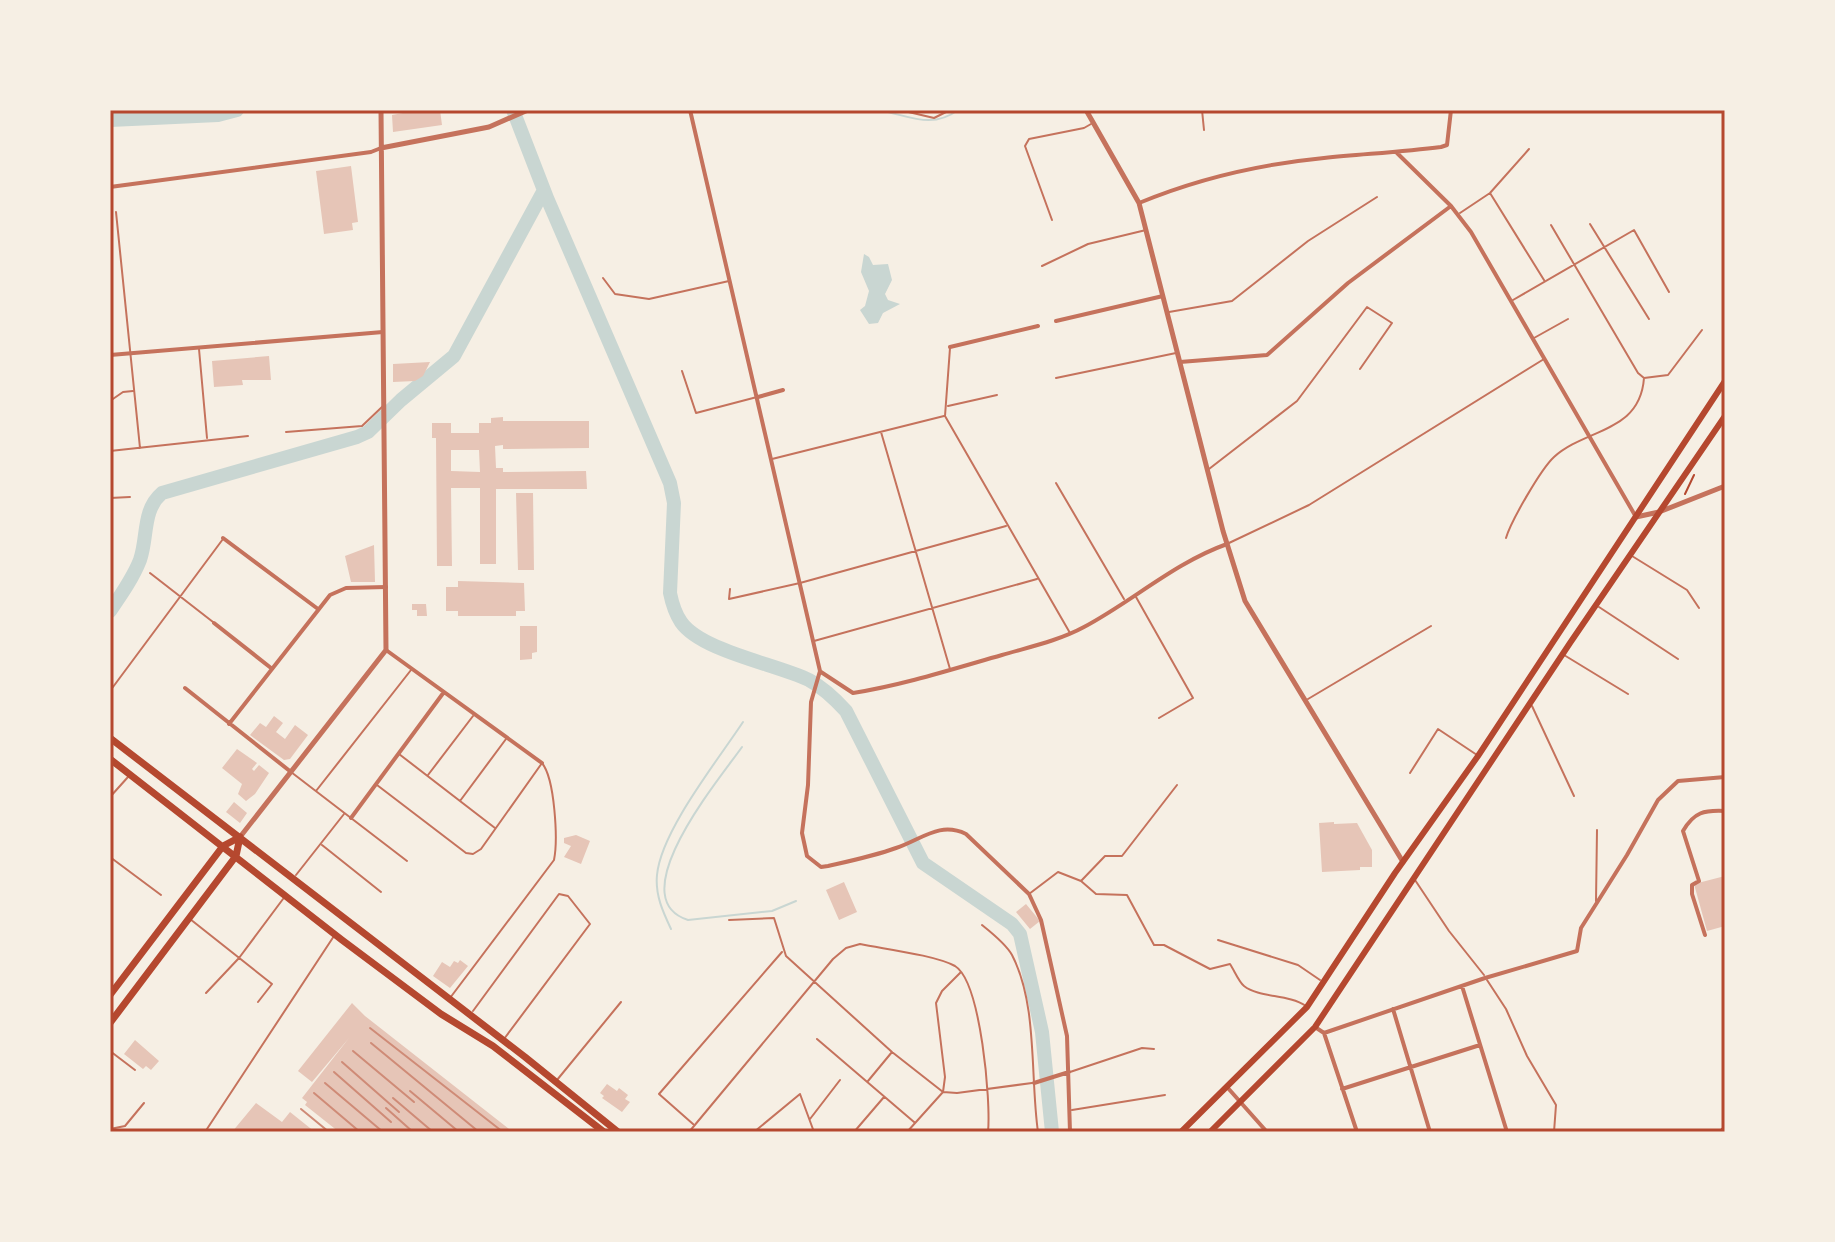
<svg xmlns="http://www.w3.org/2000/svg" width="1835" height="1242" font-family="'Asap Condensed',sans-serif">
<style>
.water{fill:#c9d6d2}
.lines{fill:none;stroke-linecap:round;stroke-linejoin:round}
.stream{stroke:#c9d6d2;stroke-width:2}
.river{stroke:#c9d6d2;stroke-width:14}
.building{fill:#e6c5b7;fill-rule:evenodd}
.path{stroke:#b5482f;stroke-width:2}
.service{stroke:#c5725c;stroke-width:2}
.minor{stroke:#c5725c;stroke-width:4}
.tertiary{stroke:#c5725c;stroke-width:5}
.secondary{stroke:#b5482f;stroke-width:6}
.primary{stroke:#b5482f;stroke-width:7}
.rail{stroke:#cf8b77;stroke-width:2}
.neatline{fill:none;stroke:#b5482f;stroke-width:3}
</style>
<rect width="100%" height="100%" fill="#f6efe4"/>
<path class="water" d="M864 254 869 257 873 265 888 264 892 280 885 294 888 300 900 304 883 313 878 323 869 324 860 310 865 306 869 291 861 272Z"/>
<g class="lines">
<path class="stream" d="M878 110C908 115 931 130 958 110
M759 111 762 110
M742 747C721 777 619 898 688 920L772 911 796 901
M671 929C663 912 655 895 657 875 661 831 718 760 743 722"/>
<path class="river" d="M513 110 547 198 670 483 674 503 670 593C672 603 675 613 681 622 701 651 776 664 809 680 824 688 835 699 846 711L923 863 1012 924 1020 934 1042 1032 1052 1132
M110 120 218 115 237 110
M110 611C121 595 133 578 140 560 148 537 142 510 162 493L357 437 368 432 401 400 454 356 544 190"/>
</g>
<path class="building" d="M419 110H440L442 125 393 132 392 115Z
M351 166 358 222 352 223 353 230 324 234 316 171Z
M269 356 271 380H242L243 385 214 387 212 361Z
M430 362 423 376 415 381 393 382V364Z
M503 417V421H589V448L503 449V445L495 446 496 468H503V472L586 471 587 489H496V564H480V488H451L452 566H437L436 438H432V423H451V433H479V423H491V418ZM451 450H479L480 472 451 471Z
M516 493H533L534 570H518Z
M374 545 375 582H351L345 556Z
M458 581 524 583 525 611H516V616H458V611H446V587H458Z
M412 604H426L427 616H417V610H412Z
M520 626H537V652L532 653V659L520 660Z
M274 716 283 723 276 732 285 739 295 725 308 735 290 759 284 760 250 735 260 723 266 727Z
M237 749 257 763 252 769 254 771 259 765 269 773 255 794 246 801 238 794 242 784 222 768Z
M234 802 247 813 240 823 226 812Z
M1334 822V824L1357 823 1372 850V867H1360V870L1322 872 1319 823Z
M576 835 590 841 581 864 564 857 571 846 564 843V838Z
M1725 876V926L1707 931 1694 884Z
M844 882 857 912 839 920 826 890Z
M1026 904 1040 921 1030 929 1016 912Z
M460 960 468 966 450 988 433 976 442 962 450 967 454 961 458 963Z
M352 1003 365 1016 513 1132H339L305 1105 307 1102 302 1098 349 1038 312 1082 298 1071Z
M135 1040 159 1061 151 1070 146 1066 143 1069 124 1054Z
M607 1084 617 1091 619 1088 628 1095 625 1099 630 1102 622 1112 602 1098 604 1096 600 1093Z
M256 1103 282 1122 290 1112 315 1132H232Z"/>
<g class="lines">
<path class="path" d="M1685 494 1694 475
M1719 1132 1725 1126"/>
<path class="service" d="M900 110 934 118 950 110
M1202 110 1204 130
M1490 193 1544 280
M116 212 140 448
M1460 213 1490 193 1529 149
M1052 220 1025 146 1029 139 1084 128 1091 124
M1590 224 1649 319
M1551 225 1638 373 1644 378 1668 375 1702 330
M1042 266 1088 244 1146 230
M603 278 615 294 649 299 729 281
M1513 300 1634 230 1669 292
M1169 312 1232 301 1308 241 1377 197
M1534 338 1568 319
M950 348 945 416 1070 633
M199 349 207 438
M682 371 696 413 757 397
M1056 378 1176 353
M110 401 123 392 133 391
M948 406 997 395
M286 432 362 426 383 406
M881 432 950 669
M110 451 248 436
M772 459 944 416
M1209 469 1297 401 1367 307 1392 323 1360 369
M1056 483 1124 599
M110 498 130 497
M1506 538C1511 521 1541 469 1554 457 1586 428 1640 433 1644 378
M1229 543 1309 505 1544 359
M1632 556 1687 590 1699 608
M150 573 213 622
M730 589 729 599 800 583 1006 526
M1136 597 1193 698 1159 718
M1599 607 1678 659
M814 641 1037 579
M1564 655 1628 694
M110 691 223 539
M1308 699 1431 626
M1532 706 1574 796
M399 754 495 828
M291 772 407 861
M1410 773 1438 729 1477 755
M428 775 473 716
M377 785 466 853 473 854 481 849 542 763C555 779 558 840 554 860L450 998
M316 791 411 670
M110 797 128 777
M460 801 506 739
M322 845 381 892
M110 857 161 895
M296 875 344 814
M1415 880 1449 931 1484 975
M1081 881 1096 894 1127 895 1154 945H1164L1210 969 1230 964C1234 970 1239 982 1244 986 1259 998 1288 994 1306 1006
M1029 894 1058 872 1081 881 1105 856H1122L1177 785
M1596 901 1597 830
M190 919 272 984 258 1002
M729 920 774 918 786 956 892 1052 943 1092 957 1093 1032 1083
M982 925C992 933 1006 944 1012 955 1038 1005 1030 1077 1038 1132
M1218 940 1298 965 1320 980
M1487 980 1506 1009 1527 1056 1556 1105 1554 1132
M206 993 239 958 283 899
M473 1011 559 894 568 896 590 924 504 1039
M817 1039 914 1122
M110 1051 135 1070
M1070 1072 1142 1048 1154 1049
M557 1080 621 1002
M868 1081 892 1052
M1072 1110 1165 1095
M810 1119 840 1080
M693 1124 659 1094 782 952
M110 1129 125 1126 144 1103
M205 1132 334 936
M689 1132 833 959 846 948 860 944C884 949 935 955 955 966 981 982 991 1102 988 1132
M754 1132 800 1094 814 1132
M854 1132 884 1097
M907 1132 943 1092 945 1077 936 1003 942 991 961 972"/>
<path class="minor" d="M690 110 820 671 811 702 808 785 802 833 807 856 821 867 828 866C850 861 874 856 896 848 921 840 939 821 966 834L1029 894 1041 920 1067 1036 1070 1132
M1397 153 1451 206 1471 232 1636 517
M110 187 371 152 381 148
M1139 203C1197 179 1262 164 1324 158 1363 154 1402 152 1441 147L1447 145 1451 110
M1056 321 1163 296
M950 347 1038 326
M110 355 383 332
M1180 362 1267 355 1348 283 1451 206
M758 397 783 390
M223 538 318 609
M214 623 271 668
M386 650 542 763
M821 672 853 693C903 685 953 669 1002 655 1029 647 1058 641 1084 627 1133 601 1174 563 1227 544
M185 688 291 772
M229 724 330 595 346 588 386 587
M351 818 444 692
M1705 935 1692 894V885L1699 881 1683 831C1694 812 1704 810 1725 811
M1462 986 1507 1132
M1393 1009 1430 1132
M1315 1027 1324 1033 1485 978 1577 951 1581 928 1627 855 1658 800 1678 781 1725 777
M1324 1033 1357 1132
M1034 1083 1069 1072
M1227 1087 1267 1132
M1342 1089 1480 1045"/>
<path class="tertiary" d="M1086 110 1139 203 1223 531 1245 601 1403 862
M381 148 489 127 528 110
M1636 517 1659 512 1725 486
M240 837 386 650 381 110"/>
<path class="secondary" d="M1181 1132 1307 1007 1395 873 1478 756 1725 381
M1210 1132 1315 1027 1570 643 1725 416"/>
<path class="primary" d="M110 738 525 1057 618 1132
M110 759 342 940 441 1014 493 1046 604 1132
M110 995 223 846 240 837
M110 1023 236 856 240 837"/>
<path class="rail" d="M370 1028 503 1132
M371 1043 479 1132
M353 1051 414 1102
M342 1062 399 1112
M334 1072 391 1122
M325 1083 383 1132
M410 1091 459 1132
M314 1093 360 1132
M393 1098 433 1132
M386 1108 413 1132
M301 1109 329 1132"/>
</g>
<rect width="1835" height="1242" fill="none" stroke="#f6efe4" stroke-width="224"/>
<rect x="112" y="112" width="1611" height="1018" class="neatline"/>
</svg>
